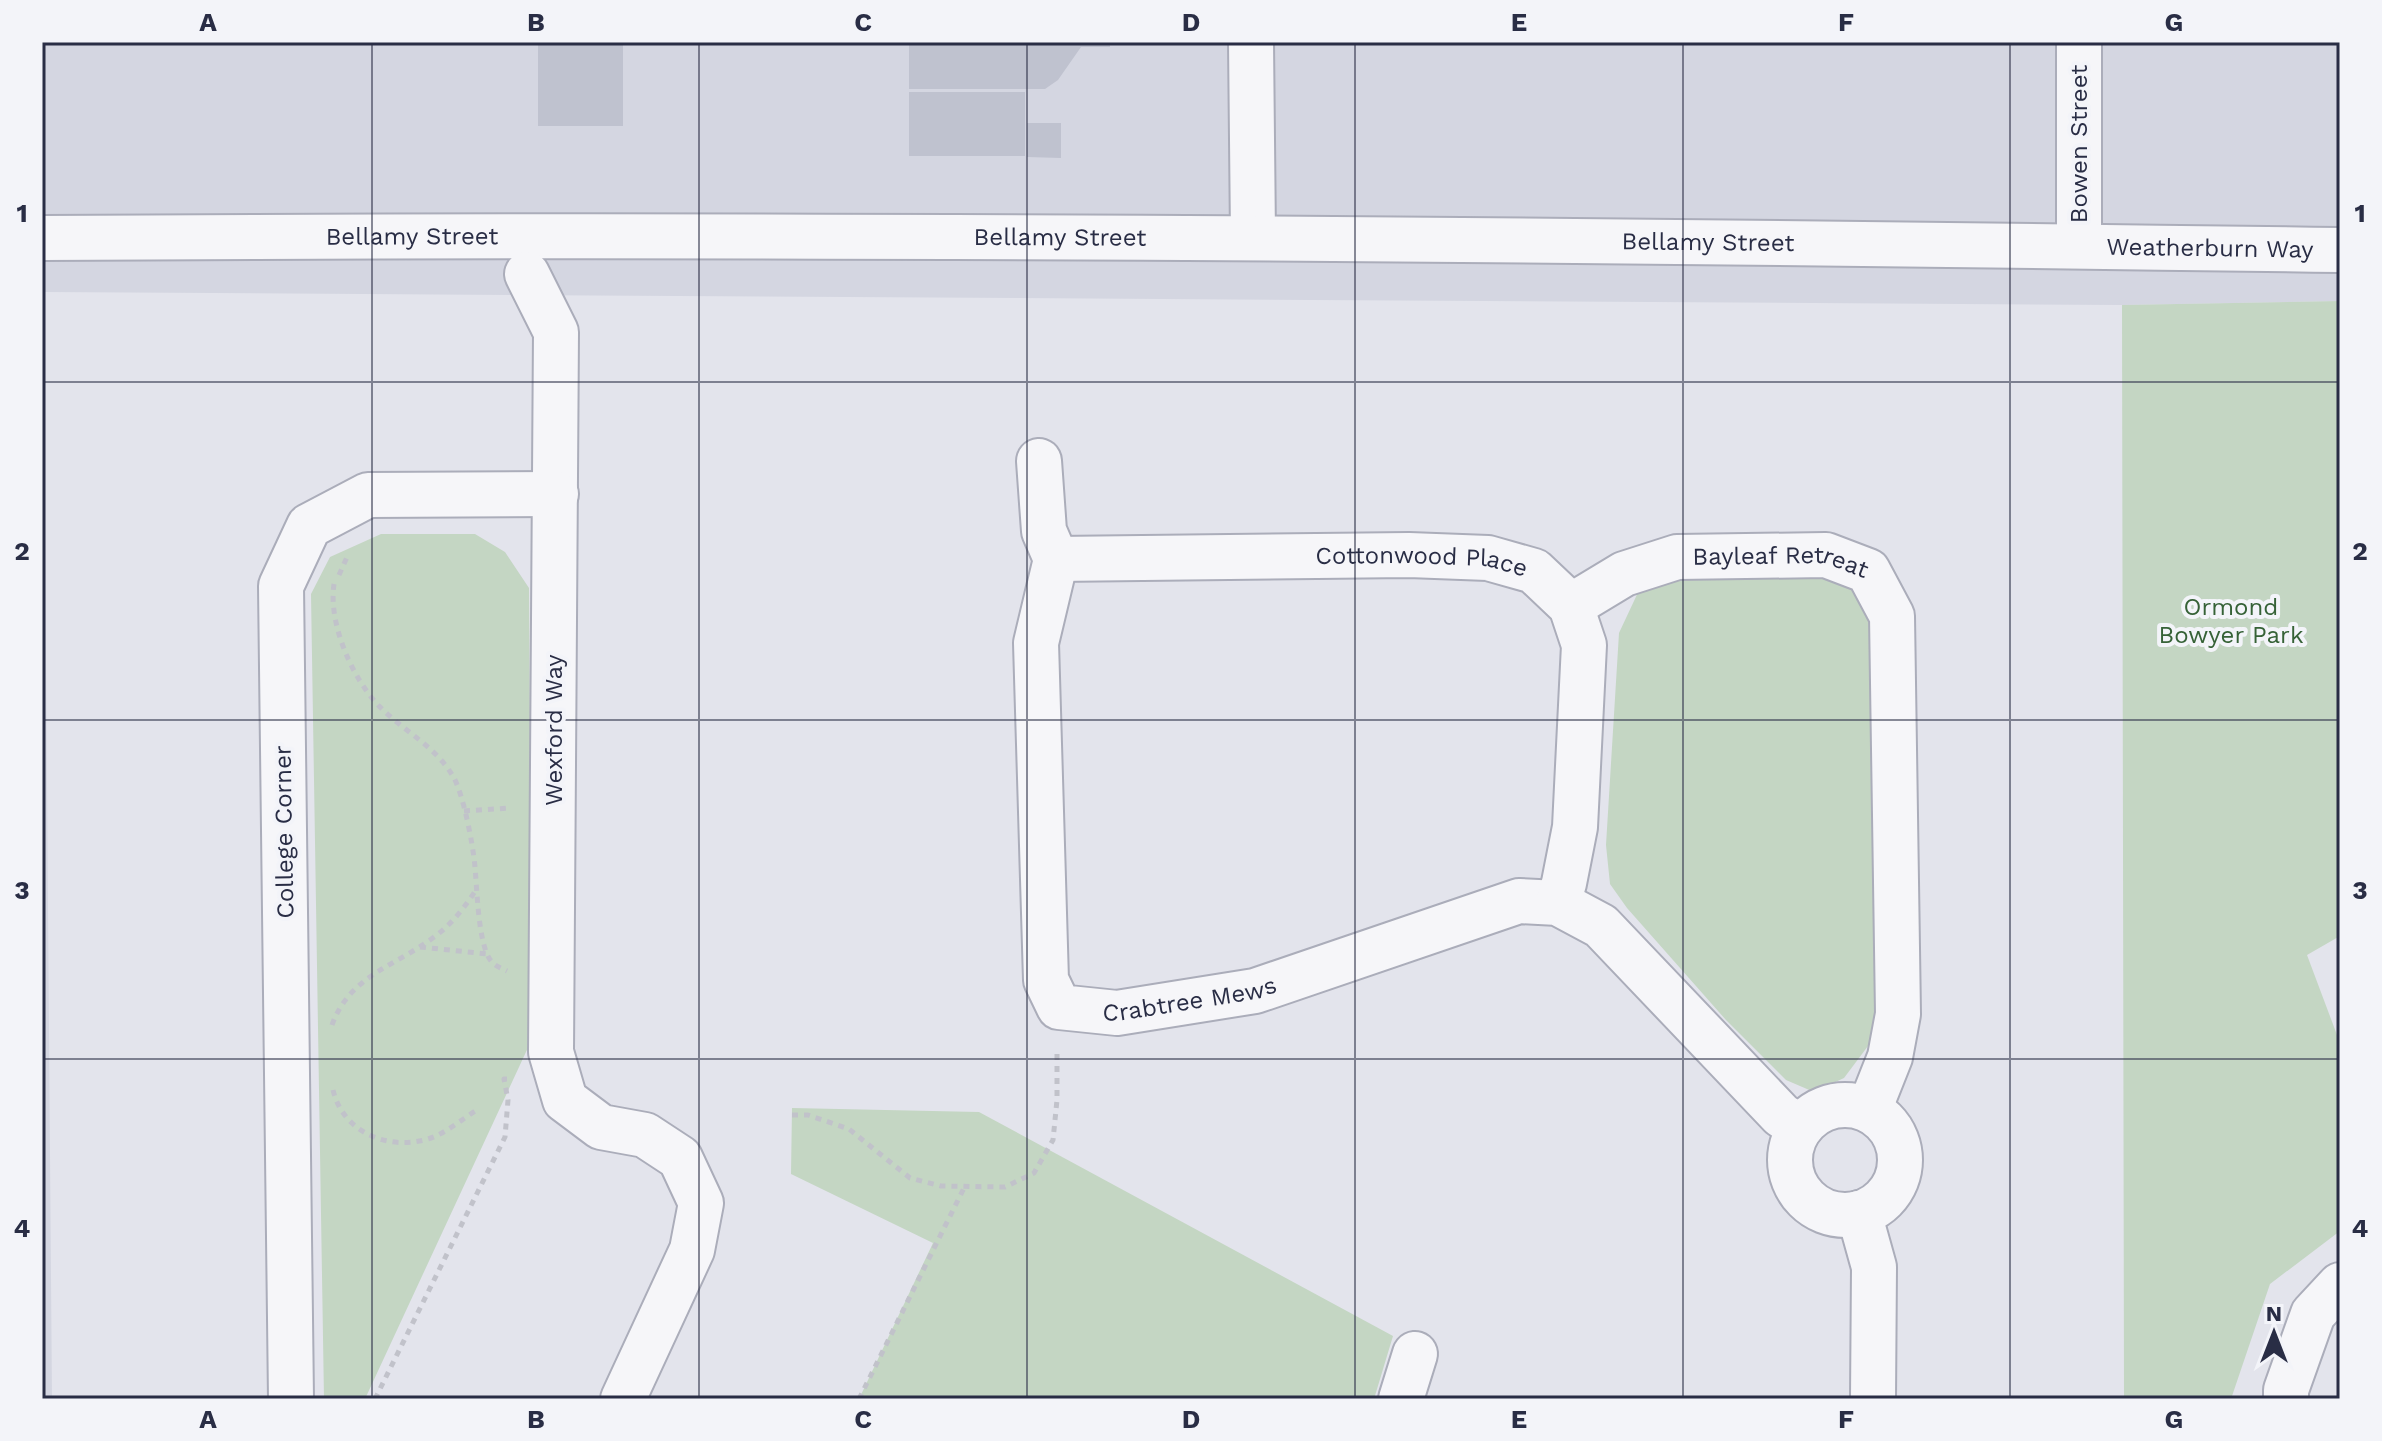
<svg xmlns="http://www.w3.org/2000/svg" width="2382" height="1441" font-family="'Work Sans',sans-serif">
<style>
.built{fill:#d4d6e1}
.green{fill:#c4d6c3}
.building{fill:#bfc2cf}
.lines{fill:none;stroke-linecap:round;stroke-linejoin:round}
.minor-casing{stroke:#abadba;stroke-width:48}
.path{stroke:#c1c2ca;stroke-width:5;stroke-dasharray:6 6;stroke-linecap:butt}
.minor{stroke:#f6f6f9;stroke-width:44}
.grid{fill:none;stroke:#292d45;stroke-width:2;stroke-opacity:0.55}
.labels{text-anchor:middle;stroke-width:8;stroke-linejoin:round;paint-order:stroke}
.street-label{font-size:24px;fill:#292d45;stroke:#f3f4f9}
.park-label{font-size:24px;fill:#366237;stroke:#f3f4f9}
.neatline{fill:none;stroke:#292d45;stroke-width:3}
.grid-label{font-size:26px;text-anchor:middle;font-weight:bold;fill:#292d45}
</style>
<rect width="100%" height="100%" fill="#e3e4ec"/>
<path class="built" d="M42 42H2340V301L2122 305 43 292 52 1399H42Z"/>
<path class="green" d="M2340 301V936L2307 955 2340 1043V1231L2270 1284 2231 1399H2124L2122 305Z
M381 534H475L505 552 529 588 532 1039 365 1399H324L311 594 330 557Z
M1681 573 1827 575 1861 592 1872 621 1881 895 1874 1038 1844 1078 1814 1092 1786 1080 1726 1020 1627 908 1610 884 1606 845 1619 633 1641 586Z
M792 1108 979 1112 1393 1336 1374 1399H859L933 1243 791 1174Z"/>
<path class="building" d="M538 42H623V126H538Z
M909 42H1110V47H1081L1058 80 1045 89H909Z
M909 92H1025V156H909Z
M1027 123H1061V158L1027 157Z"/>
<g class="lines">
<defs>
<g id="minor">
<path d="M1251 42 1253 237"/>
<path d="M2079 42V246"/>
<path id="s1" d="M42 238C808 233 1574 239 2340 250"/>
<path d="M527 274 556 332 551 1052 565 1100 601 1127 645 1135 680 1158 701 1203 692 1250 623 1399"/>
<path id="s2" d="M1039 461 1044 531 1056 559 1036 643 1046 980 1059 1007 1117 1013 1255 991 1519 901 1558 903 1601 926 1781 1115 1800 1128"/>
<path id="s3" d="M1056 559 1409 555 1488 558 1534 571 1571 606 1584 645 1575 827 1564 883 1558 903"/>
<path id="s4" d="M1571 606 1624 574 1677 557 1826 555 1868 571 1892 616 1898 1014 1890 1057 1869 1110"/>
<circle cx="1845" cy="1160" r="55"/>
<path d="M1859 1213 1874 1267 1873 1399"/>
<path d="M291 1399 281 586 309 526 368 495 556 494"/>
<path d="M1401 1399 1415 1354"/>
<path d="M2286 1399V1390L2313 1314 2340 1285"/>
</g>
</defs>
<use href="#minor" class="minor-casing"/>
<path class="path" d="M339 575 348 555
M334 584C328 623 352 678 379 706 403 731 436 746 454 778 464 797 473 845 475 867 477 887 478 948 492 962 495 966 503 969 507 971
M464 811 510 808
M420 947 488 954
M332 1025C350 975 396 966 434 937 452 924 464 908 476 890
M333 1090C343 1132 387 1151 428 1139 445 1134 462 1119 477 1110
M792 1115H808L849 1129 910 1178 941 1186 1005 1187 1034 1173 1053 1140 1057 1100V1050
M375 1399 505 1137 508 1100 504 1079H512
M859 1399 965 1186"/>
<use href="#minor" class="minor"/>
</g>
<path class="grid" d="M372 42V1399M699 42V1399M1027 42V1399M1355 42V1399M1683 42V1399M2010 42V1399M42 382H2340M42 720H2340M42 1059H2340"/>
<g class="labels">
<g class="street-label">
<text transform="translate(2079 144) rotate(-90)" y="8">Bowen Street</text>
<text dy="8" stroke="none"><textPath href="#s1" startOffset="370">Bellamy Street</textPath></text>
<text dy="8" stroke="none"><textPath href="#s1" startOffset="1018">Bellamy Street</textPath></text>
<text dy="8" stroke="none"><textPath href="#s1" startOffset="1666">Bellamy Street</textPath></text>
<text dy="8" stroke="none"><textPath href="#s1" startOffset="2168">Weatherburn Way</textPath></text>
<text dy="8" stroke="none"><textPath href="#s3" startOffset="366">Cottonwood Place</textPath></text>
<text dy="8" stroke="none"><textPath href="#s4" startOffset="222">Bayleaf Retreat</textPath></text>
<text transform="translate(554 730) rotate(-90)" y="8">Wexford Way</text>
<text transform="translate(284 832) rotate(-91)" y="8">College Corner</text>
<text dy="8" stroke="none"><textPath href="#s2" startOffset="686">Crabtree Mews</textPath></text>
</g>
<g class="park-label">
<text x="2231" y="615">Ormond<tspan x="2231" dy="28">Bowyer Park</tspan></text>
</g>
</g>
<rect width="2382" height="1441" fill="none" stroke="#f3f4f9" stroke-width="88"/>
<g transform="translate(2274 1333)" stroke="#f3f4f9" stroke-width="6" paint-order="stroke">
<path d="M0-6L14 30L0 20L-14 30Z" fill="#292d45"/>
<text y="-12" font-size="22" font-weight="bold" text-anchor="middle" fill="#292d45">N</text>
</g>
<rect x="44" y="44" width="2294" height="1353" class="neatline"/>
<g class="grid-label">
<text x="208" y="31">A</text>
<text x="536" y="31">B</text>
<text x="863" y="31">C</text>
<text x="1191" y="31">D</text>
<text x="1519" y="31">E</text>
<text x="1846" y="31">F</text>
<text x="2174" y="31">G</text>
<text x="22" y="222">1</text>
<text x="2360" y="222">1</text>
<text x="22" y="560">2</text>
<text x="2360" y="560">2</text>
<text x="22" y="899">3</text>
<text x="2360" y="899">3</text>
<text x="22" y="1237">4</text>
<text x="2360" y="1237">4</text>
<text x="208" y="1428">A</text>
<text x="536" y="1428">B</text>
<text x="863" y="1428">C</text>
<text x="1191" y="1428">D</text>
<text x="1519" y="1428">E</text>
<text x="1846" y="1428">F</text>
<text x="2174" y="1428">G</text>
</g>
</svg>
